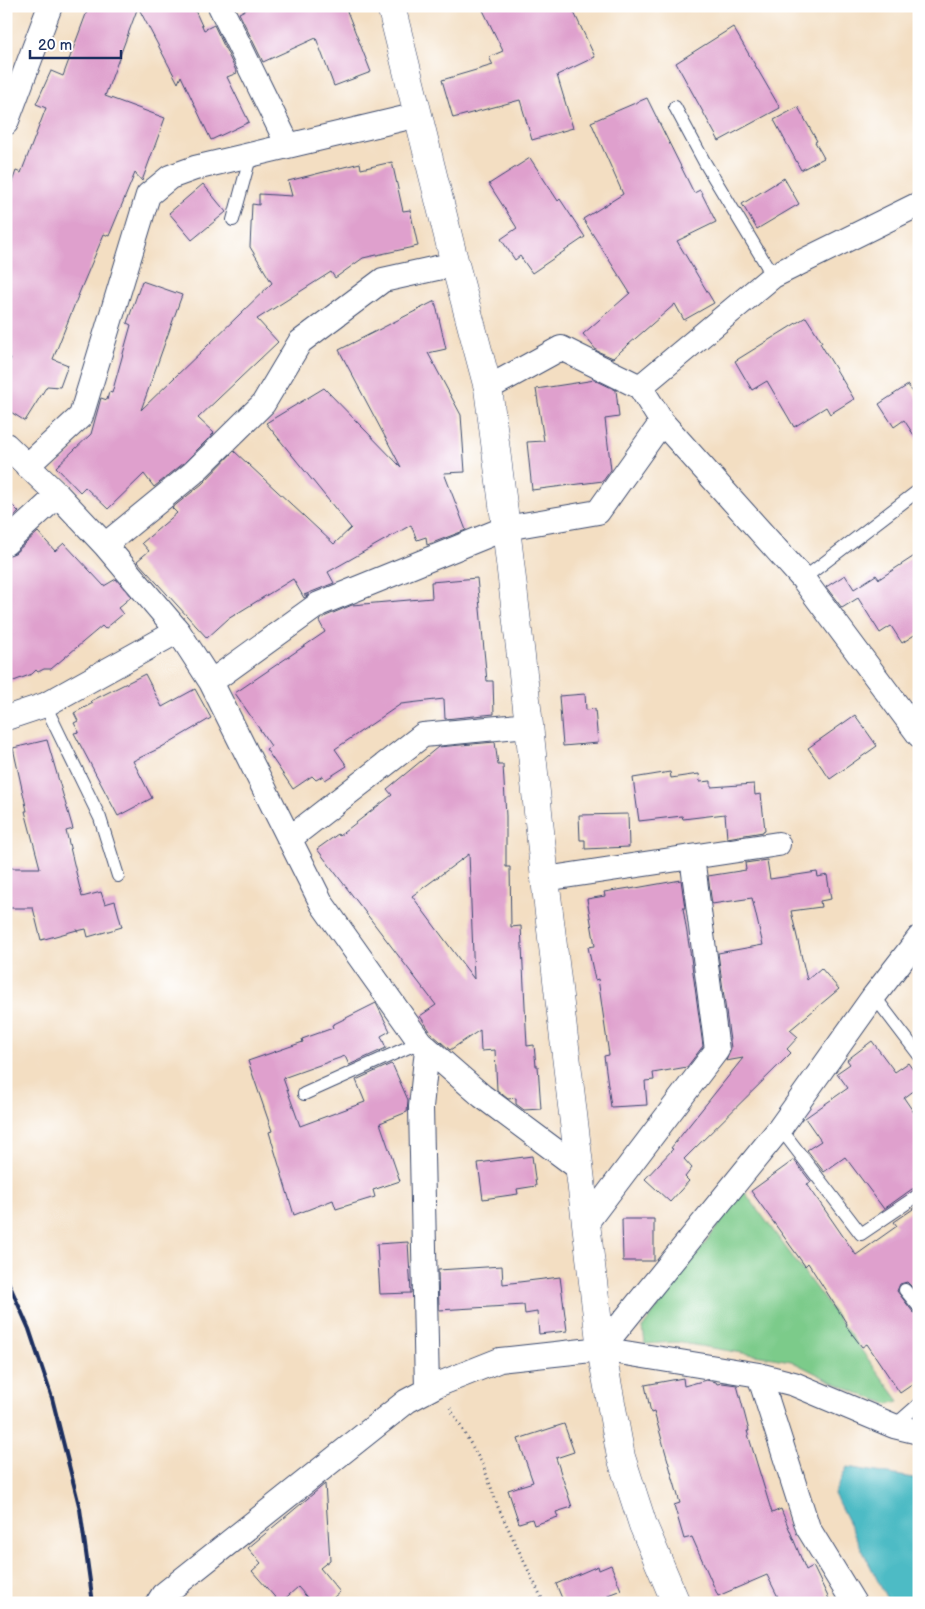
<svg xmlns="http://www.w3.org/2000/svg" width="925" height="1609" font-family="'Balsamiq Sans',sans-serif">
<style>
.green{fill:#7ccb8a;stroke:#4c7d74}
.water{fill:#4dbbc5;stroke:#347592}
.building{fill:#dfa0cd;fill-rule:evenodd}
.lines{fill:none;stroke-linecap:round;stroke-linejoin:round}
.lane-casing{stroke:#3b496d;stroke-width:14}
.street-casing{stroke:#3b496d;stroke-width:26}
.secondary-casing{stroke:#3b496d;stroke-width:29}
.path{stroke:#3b496d;stroke-width:3;stroke-dasharray:1 4;stroke-linecap:butt}
.lane{stroke:#fff;stroke-width:12}
.street{stroke:#fff;stroke-width:24}
.secondary{stroke:#fff;stroke-width:28}
.rail{stroke:#1b2f5e;stroke-width:4}
</style>
<rect width="100%" height="100%" fill="#fff"/>
<filter id="ink" filterUnits="userSpaceOnUse"><feTurbulence type="fractalNoise" baseFrequency=".02" numOctaves="2"/><feDisplacementMap in="SourceGraphic" scale="10" xChannelSelector="R" yChannelSelector="G"/><feConvolveMatrix kernelMatrix="1 2 1 2 8 2 1 2 1" color-interpolation-filters="sRGB"/></filter>
<filter id="wash" filterUnits="userSpaceOnUse"><feTurbulence type="fractalNoise" baseFrequency=".0096" numOctaves="4" result="noise"/><feDisplacementMap in="SourceGraphic" scale="20" xChannelSelector="R" yChannelSelector="G"/><feGaussianBlur stdDeviation="1.12" result="paint"/><feColorMatrix in="noise" values="0 0 0 0 0 0 0 0 0 0 0 0 0 0 0 0 0 1.4 0 .05"/><feComposite in="paint" operator="in"/></filter>
<g filter="url(#wash)">
<rect width="100%" height="100%" fill="#f3dec2"/>
<path class="green" d="M744 1191 899 1401 889 1404 860 1394 829 1380 791 1361 676 1342 645 1344 643 1327Z"/>
<path class="water" d="M847 1467 919 1479V1599L917 1603H889L834 1494Z"/>
<g id="blocks">
<path class="building" d="M89 6H193L204 30 214 25 237 73 227 77 249 122 211 140 181 76 178 83 138 7 105 96 165 118 142 181 135 173 109 236 104 234 80 291 53 359 68 365 60 387 47 386 25 421 6 409V368L11 358 6 356V198L16 171 21 173 46 108 36 104 51 71 63 76Z
M253 6H345L371 72 334 86 316 38 263 62 239 13Z
M481 6H571L595 57 557 75 573 128 532 140 520 100 453 118 442 80 493 65 489 57 503 51Z
M733 27 780 108 719 141 676 63Z
M647 98 694 193 700 190 716 222 677 241 714 303 684 320 675 304 613 358 597 351 583 334 630 293 583 219 623 194 591 122Z
M798 107 817 141 815 142 824 158 801 170 774 120Z
M530 158 558 201 560 199 585 237 532 273 520 256 515 260 501 239 517 228 489 184Z
M392 162 403 211 410 210 418 246 363 258 335 278 331 272 257 319 278 342 198 418 214 433 184 463 154 487 144 474 108 509 85 487 80 492 56 467 91 434 101 398 107 400 109 392 112 393 131 325 127 323 142 281 182 295 141 410 272 283 250 247 252 204 259 205V194L292 196 288 181 360 163 361 169Z
M784 178 799 204 757 229 742 204Z
M203 184 226 212 192 240 169 213Z
M435 301 446 349 428 353 461 415 465 472 444 473 466 530 427 545 426 537 417 540 411 525 328 572 334 583 304 595H309L304 598 293 579 228 619 207 638 137 561 149 551 142 543 177 513 172 508 202 484 234 451 334 544 351 528 266 423 324 388 401 467 339 350Z
M806 317 822 342 820 343 854 399 830 414 826 407 794 427 767 381 752 390 735 361Z
M595 380 616 390 619 417 605 419 611 470 603 481 532 490 527 442 544 441 536 389Z
M908 385 919 401V443L904 420 894 427 879 404Z
M6 499 19 512 6 524Z
M38 532 55 551 64 543 104 586 116 579 131 597 118 608 123 614 105 629 102 626 51 669H44L38 672 36 670 32 674 6 684V556L15 553Z
M919 553V632L902 643 891 626 880 633 858 598 842 608 826 587 845 575 854 589 876 575 879 579Z
M477 578 487 681H493L494 714 445 719 444 699 401 704 335 749 347 766 325 780 323 776 316 780 312 776 293 789 266 749 271 746 235 693 325 632 319 621 326 616 352 605 432 598 431 582Z
M145 674 162 707 195 689 211 718 160 748 133 761 152 798 118 816 74 733 79 732 74 723 78 721 74 713 93 703 91 701Z
M585 694 586 710 595 709 598 743 563 746 559 696Z
M855 715 877 746 830 779 808 748Z
M47 740 73 829 66 831 82 897 101 892 105 904 115 901 122 927 88 937 86 929 77 931V930L41 940 33 908H6V868H40L25 811H27L13 748Z
M495 742 498 765H503L506 816V867H510L511 927 521 926 527 1046 534 1045 536 1066H538L541 1109 524 1110 516 1104V1098L508 1099 497 1090 495 1050 481 1051 480 1030 450 1050 432 1034 420 1016 436 1005 317 849 338 834 339 836 392 795 387 789 438 747ZM469 854 474 979 412 896Z
M670 772 671 778 699 774 700 782 711 781V787L754 784 755 795 761 794 765 830 763 831V832L727 838 725 814 683 819 682 816 639 821 633 778Z
M628 814 629 847 585 849V840H580L579 815Z
M767 860 770 879 817 872 818 877 827 875 831 899 820 901 821 907 791 911 807 980 821 968 839 989 790 1030 798 1037 787 1049 791 1053 684 1159 692 1168 685 1177 689 1181 670 1202 645 1179 673 1149 671 1148 743 1058 726 1061 731 1048 718 953 763 945 752 898 712 904 708 876 746 870 745 863Z
M681 880 685 908H683L691 958 703 1046 687 1067 653 1073 654 1080 645 1081 647 1105 611 1107 604 1056 609 1055 598 979 595 980 588 947 595 946 587 899 605 896 604 892 630 888V889Z
M376 1003 390 1031 381 1036 386 1048 349 1065 345 1056 283 1078 300 1126 365 1102 356 1080 391 1064 393 1066 408 1100 407 1112 380 1123 400 1181 373 1190 375 1197 336 1209 333 1200 294 1215 269 1132 272 1131 248 1061 303 1042 302 1039 333 1028 332 1025Z
M872 1041 895 1072 908 1063 919 1078V1087L904 1098 919 1120V1188L912 1189 884 1209 845 1157 824 1172 807 1150 821 1141 805 1118 848 1088 837 1073 850 1064 847 1060Z
M532 1156 536 1186 517 1189 518 1194 483 1199 478 1163Z
M794 1160 811 1182 807 1184 856 1255 897 1226 894 1222 919 1205V1294L907 1282 900 1284 897 1291 913 1312 919 1315V1380L900 1393 867 1344 862 1347 846 1326 847 1324 808 1263 805 1266 751 1191Z
M622 1219H654V1261H623Z
M408 1242 411 1293 380 1294 377 1244Z
M502 1266 503 1284 560 1277 567 1331 539 1334 537 1312 525 1314 524 1305 439 1310 438 1270Z
M683 1378 684 1386 706 1380 716 1382 717 1384 722 1383 737 1385 749 1431H747L772 1513 781 1509 806 1570 813 1566 831 1603H781L767 1575 718 1596 692 1537 684 1539 674 1505 680 1503 654 1412 651 1413 645 1385Z
M564 1424 574 1452 556 1458 572 1507 556 1512 558 1517 534 1525 532 1519 519 1523 508 1490 533 1482 518 1439Z
M325 1484 330 1560 320 1568 340 1592 327 1603H312L298 1587 280 1603 252 1571 261 1563 248 1548Z
M611 1565 621 1590 608 1595 611 1603H564L556 1584 598 1566 599 1570Z"/>
</g>
</g>
<g filter="url(#ink)">
<use href="#blocks" fill-opacity="0" stroke="#3b496d" stroke-width="1"/>
<g class="lines">
<defs>
<path id="lane" d="M675 107 705 163 773 276
M233 220 251 154
M803 579 919 490
M45 705 100 818 118 876
M874 996 919 1055
M304 1094 420 1042
M780 1128 861 1234 917 1196
M905 1290 919 1307
M894 1426 919 1404"/>
<path id="street" d="M220 6 288 145
M6 123 50 6
M640 387 773 276 919 204
M662 422 803 579 919 735
M6 445 58 495 105 545 178 631 211 682 322 904 420 1042 482 1096 580 1169
M27 466 81 416 148 195 170 177 195 168 418 115
M6 543 58 495
M105 545 193 473 263 404 300 342 383 280 455 264
M211 682 319 604 506 528 598 512 662 422 640 387 561 348 488 388
M6 718 45 705 178 631
M289 839 423 735 529 725
M545 879 778 844
M427 1049 421 1107 427 1389
M586 1223 717 1050 692 857
M601 1349 780 1128 874 996 919 938
M759 1375 808 1528 854 1603
M158 1603 163 1595 407 1401 437 1385 500 1360 601 1349 759 1375 794 1384 894 1426 919 1432"/>
<path id="secondary" d="M391 6 455 264 488 388 506 528 529 725 545 879 601 1349 621 1457 643 1525 676 1603"/>
</defs>
<use href="#lane" class="lane-casing"/>
<use href="#street" class="street-casing"/>
<use href="#secondary" class="secondary-casing"/>
<path class="path" d="M450 1408 483 1465 498 1507 544 1603"/>
<use href="#lane" class="lane"/>
<use href="#street" class="street"/>
<use href="#secondary" class="secondary"/>
<path class="rail" d="M6 1277 29 1329 52 1398 80 1509 93 1603"/>
</g>
</g>
<rect width="925" height="1609" fill="none" stroke="#fff" stroke-width="25"/>
<path d="M30 50v8h91v-8" fill="none" stroke="#1b2f5e" stroke-width="2.5"/>
<text x="38" y="50" font-size="15" fill="#1b2f5e" stroke="#ffffff" stroke-width="4" paint-order="stroke">20 m</text>
</svg>
